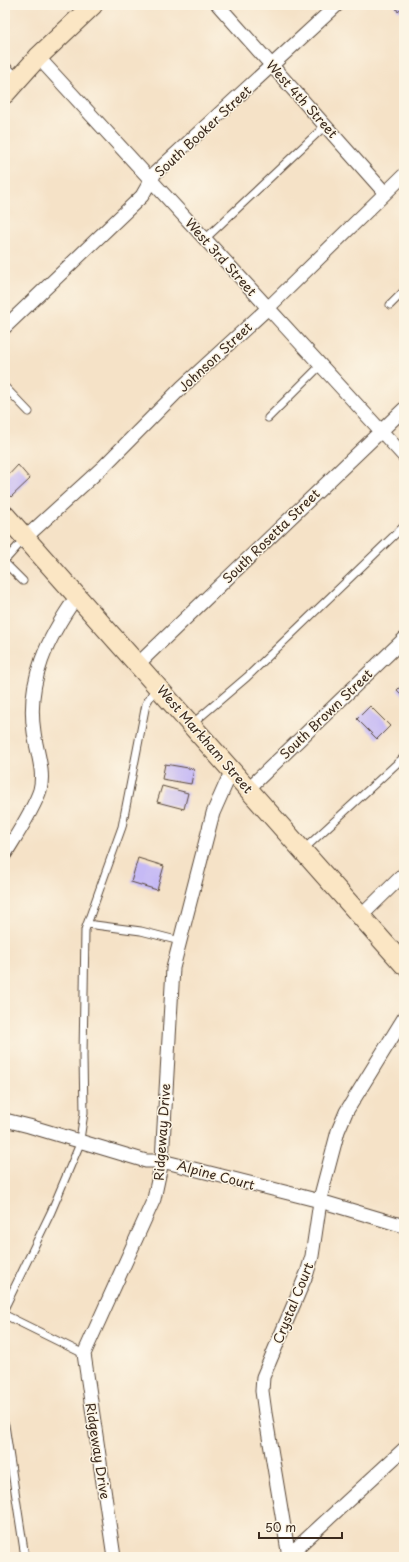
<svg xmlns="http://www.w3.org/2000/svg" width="409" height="1562" font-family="'Playpen Sans',sans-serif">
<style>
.building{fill:#c6baf5}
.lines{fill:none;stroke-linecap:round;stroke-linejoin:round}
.service-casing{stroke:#574637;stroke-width:9}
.minor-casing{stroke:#574637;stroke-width:15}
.secondary-casing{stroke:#574637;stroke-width:21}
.service{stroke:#fff;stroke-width:7}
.minor{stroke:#fff;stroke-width:13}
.secondary{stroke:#fbe6c4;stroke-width:19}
.labels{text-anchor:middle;stroke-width:3;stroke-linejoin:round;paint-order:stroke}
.street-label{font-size:13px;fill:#3b2a1e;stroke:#fcf5e5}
</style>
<rect width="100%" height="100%" fill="#fcf5e5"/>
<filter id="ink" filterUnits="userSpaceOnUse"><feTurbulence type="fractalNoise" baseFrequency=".025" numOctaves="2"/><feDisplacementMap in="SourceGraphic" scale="8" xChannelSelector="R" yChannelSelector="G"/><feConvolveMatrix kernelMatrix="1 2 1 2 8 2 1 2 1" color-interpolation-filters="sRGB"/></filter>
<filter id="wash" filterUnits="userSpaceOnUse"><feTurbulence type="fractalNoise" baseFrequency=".012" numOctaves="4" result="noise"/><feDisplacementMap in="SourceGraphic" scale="16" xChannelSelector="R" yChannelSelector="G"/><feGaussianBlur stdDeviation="0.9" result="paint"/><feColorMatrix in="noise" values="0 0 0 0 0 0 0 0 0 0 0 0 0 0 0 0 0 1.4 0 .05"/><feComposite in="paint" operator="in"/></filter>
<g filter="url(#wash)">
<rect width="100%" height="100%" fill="#f5e2c7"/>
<g id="blocks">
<path class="building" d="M395 5H404V15L400 10 398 12Z
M18 465 30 479 11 497 5 491V479Z
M404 683V697L397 690Z
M370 706 390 726 377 739 357 719Z
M165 764 194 769 191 784 162 779Z
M162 786 188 793 184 809 157 802Z
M138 858 164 866 157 890 131 882Z"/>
</g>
</g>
<g filter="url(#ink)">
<use href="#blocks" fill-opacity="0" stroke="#574637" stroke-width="1"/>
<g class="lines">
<defs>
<path id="service" d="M205 239 326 125
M390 305 404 291
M5 387 29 412
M268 418 321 365
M5 556 8 557 25 538
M5 563 23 581
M192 724 247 677 404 526
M303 850 404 757
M87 924 141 931 180 941
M5 1307 51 1212 79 1146 84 1113 83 1056 85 930 122 827 146 704 156 687
M5 1315 84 1354
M5 1425 25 1557"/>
<path id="minor" d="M218 5 385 193
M38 57 404 456
M5 69 18 82
M5 327 142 196 155 173 337 5
M25 538 104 466 182 387 268 308 404 175
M138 664 404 409
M248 789 404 639
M5 854C16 836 34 809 40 790 45 771 36 750 34 732 26 681 48 637 77 596
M361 916 404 874
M5 1120 29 1126 146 1161H162L320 1201 404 1226
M289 1555 404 1449
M114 1557 84 1354 154 1199 162 1161 173 968 213 813 232 770
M289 1557 265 1413 262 1391 263 1377 307 1273 312 1256 321 1195 338 1131 346 1112 404 1018"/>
<path id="secondary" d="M5 94 38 57 93 5
M5 515 404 965"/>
</defs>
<use href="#service" class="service-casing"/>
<use href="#minor" class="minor-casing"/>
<use href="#secondary" class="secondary-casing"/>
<use href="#service" class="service"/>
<use href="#minor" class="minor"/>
<use href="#secondary" class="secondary"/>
</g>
</g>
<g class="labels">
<g class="street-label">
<text transform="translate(302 99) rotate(48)" y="5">West 4th Street</text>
<text transform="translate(203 131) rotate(-43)" y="5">South Booker Street</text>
<text transform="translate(221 257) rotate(48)" y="5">West 3rd Street</text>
<text transform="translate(215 357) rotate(-43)" y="5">Johnson Street</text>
<text transform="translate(271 536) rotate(-44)" y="5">South Rosetta Street</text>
<text transform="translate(326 714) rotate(-44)" y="5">South Brown Street</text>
<text transform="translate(205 739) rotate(49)" y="5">West Markham Street</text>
<text transform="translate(162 1132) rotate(-86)" y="5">Ridgeway Drive</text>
<text transform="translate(216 1175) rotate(15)" y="5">Alpine Court</text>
<text transform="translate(293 1303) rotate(-68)" y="5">Crystal Court</text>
<text transform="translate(98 1451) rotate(81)" y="5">Ridgeway Drive</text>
</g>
</g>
<rect width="409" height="1562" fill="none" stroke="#fcf5e5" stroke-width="20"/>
<path d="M259 1532v6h83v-6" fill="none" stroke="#3b2a1e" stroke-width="2"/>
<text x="265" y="1532" font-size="12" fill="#3b2a1e" stroke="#fcf5e5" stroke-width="3" paint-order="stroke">50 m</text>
</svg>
